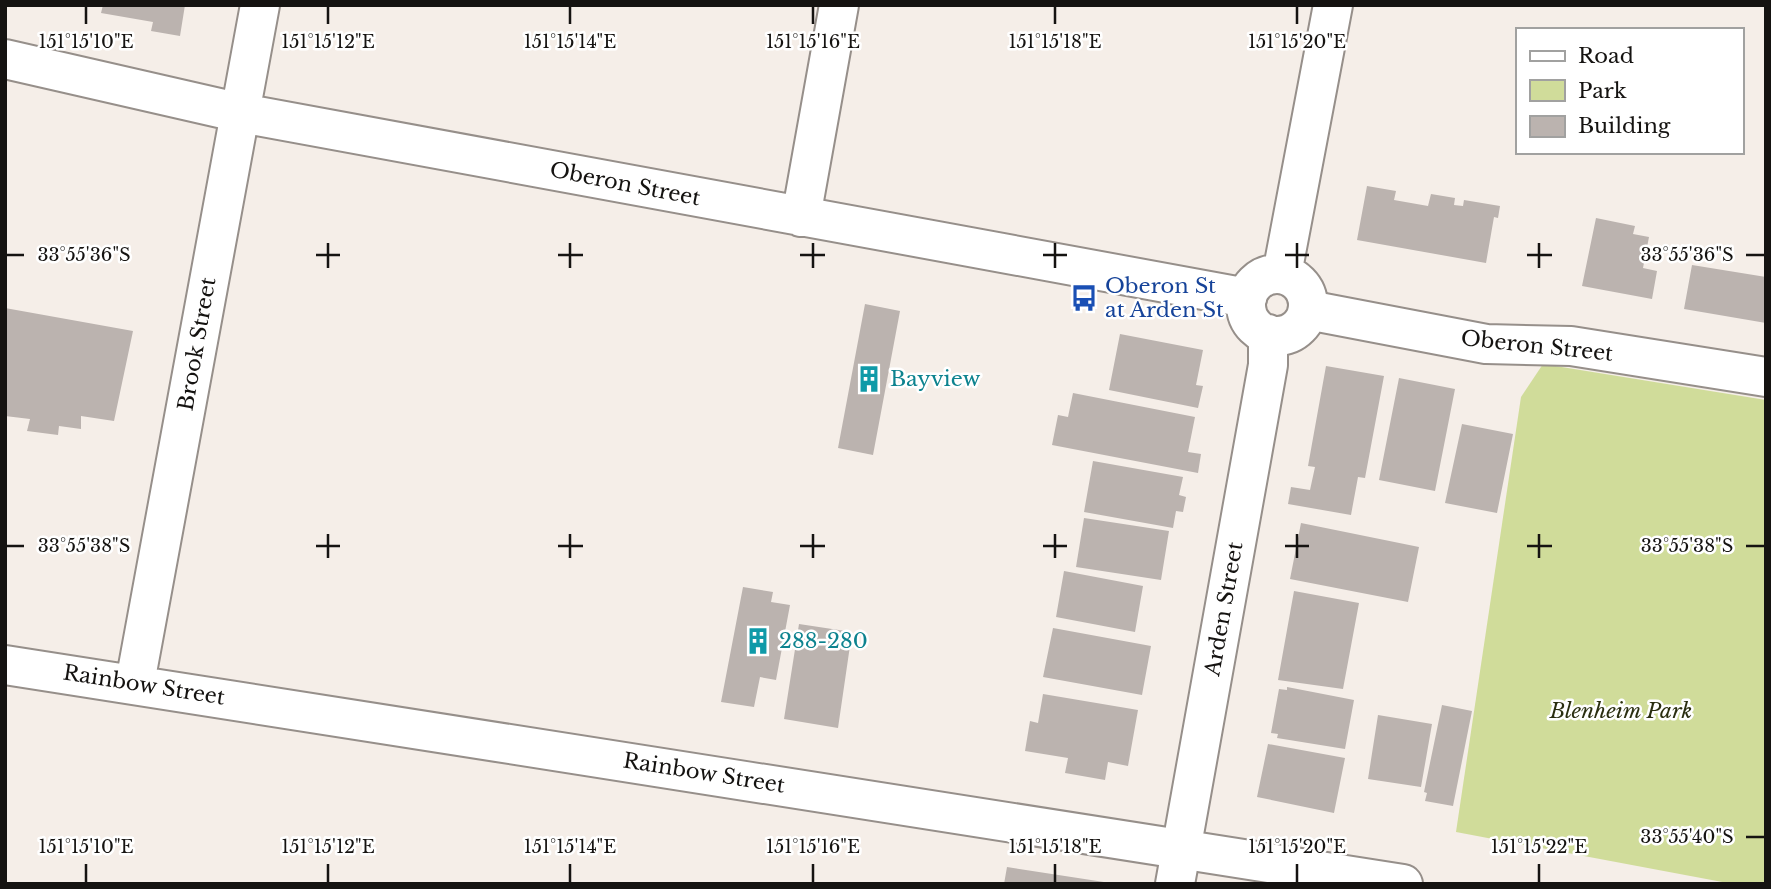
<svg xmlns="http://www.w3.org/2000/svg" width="1771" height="889" font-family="'Libre Baskerville',serif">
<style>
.green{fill:#d0dc9a}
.building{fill:#bbb3af}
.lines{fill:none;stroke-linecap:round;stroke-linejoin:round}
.minor-casing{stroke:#968f8a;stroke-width:42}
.major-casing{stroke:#968f8a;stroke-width:42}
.minor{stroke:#fff;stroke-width:38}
.major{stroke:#fff;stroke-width:38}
.ticks{fill:none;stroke:#151311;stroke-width:2.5}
.labels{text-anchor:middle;stroke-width:5;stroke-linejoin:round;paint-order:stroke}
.street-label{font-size:21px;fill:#151311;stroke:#fff}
.transit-label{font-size:21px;fill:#164399;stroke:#fff;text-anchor:start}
.culture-label{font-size:21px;fill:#0d838f;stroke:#fff;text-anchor:start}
.park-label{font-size:21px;font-style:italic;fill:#2a2e10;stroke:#fff}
.ticks-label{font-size:18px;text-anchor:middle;fill:#151311;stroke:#fff;stroke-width:5;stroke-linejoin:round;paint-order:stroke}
</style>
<rect width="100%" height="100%" fill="#f5eee8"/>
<path class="green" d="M1543 364 1766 400V884H1733L1456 832 1521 397Z"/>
<path class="building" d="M103 5H185L180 36 151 31 153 22 101 13Z
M1367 186 1396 191 1394 200 1428 206 1431 194 1455 198 1454 205 1463 206 1464 200 1500 206 1498 218 1494 217 1486 263 1357 240Z
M1596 218 1635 226 1633 234 1649 237 1643 268 1657 271 1652 299 1582 286Z
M1692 265 1766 277V323L1684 309Z
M865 304 900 311 873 455 838 448Z
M5 308 133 331 114 421 81 416V429L59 426 58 435 27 431 30 419 5 416Z
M1120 334 1203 350 1196 385 1203 386 1198 408 1109 390Z
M1326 366 1384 376 1365 478 1358 477 1351 515 1288 504 1291 487 1310 490 1315 467 1308 466Z
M1399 378 1455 389 1435 491 1379 480Z
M1073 393 1195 417 1188 452 1201 454 1198 473 1052 445 1058 415 1068 417Z
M1462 424 1513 434 1497 513 1445 503Z
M1093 461 1183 477 1179 495 1186 497 1183 512 1176 511 1173 528 1084 512Z
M1084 518 1169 531 1161 580 1076 567Z
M1301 523 1419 547 1408 602 1290 579Z
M1064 571 1143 586 1135 632 1056 617Z
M743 587 773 592 771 602 790 605 776 680 760 677 754 707 721 702Z
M1294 591 1359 603 1343 689 1278 680Z
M799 624 852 632 838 728 784 719Z
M1053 628 1151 646 1142 695 1043 677Z
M1287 687 1354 700 1345 749 1277 738 1278 734 1271 733 1279 689 1287 690Z
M1043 694 1138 710 1128 766 1108 762 1105 780 1065 773 1068 758 1025 751 1030 721 1038 723Z
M1442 705 1472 711 1453 806 1425 801 1427 793 1424 792Z
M1378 715 1432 724 1421 787 1368 779Z
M1268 744 1345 758 1334 813 1257 797Z
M1007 867 1104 882V884H1004Z"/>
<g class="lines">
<defs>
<path id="minor" d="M5 59 241 113 1247 298
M801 217 839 5
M1308 310 1486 344 1571 346 1766 377
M5 665 1403 884
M135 683 260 5"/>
<path id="major" d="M1282 274 1333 5
M1246 305a31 31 0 1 1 62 0a31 31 0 1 1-62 0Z
M1175 884 1268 365V334"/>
</defs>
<use href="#minor" class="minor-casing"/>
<use href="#major" class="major-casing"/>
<use href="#minor" class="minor"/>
<use href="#major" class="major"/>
</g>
<path class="ticks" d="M86 7V24M328 7V24M570 7V24M813 7V24M1055 7V24M1297 7V24M328 243V268M570 243V268M813 243V268M1055 243V268M1297 243V268M1539 243V268M7 255H24M316 255H340M558 255H583M800 255H825M1043 255H1067M1285 255H1309M1527 255H1552M1746 255H1764M328 534V558M570 534V558M813 534V558M1055 534V558M1297 534V558M1539 534V558M7 546H24M316 546H340M558 546H583M800 546H825M1043 546H1067M1285 546H1309M1527 546H1552M1746 546H1764M1746 837H1764M86 864V882M328 864V882M570 864V882M813 864V882M1055 864V882M1297 864V882M1539 864V882"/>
<defs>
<symbol id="bus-bare" viewBox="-9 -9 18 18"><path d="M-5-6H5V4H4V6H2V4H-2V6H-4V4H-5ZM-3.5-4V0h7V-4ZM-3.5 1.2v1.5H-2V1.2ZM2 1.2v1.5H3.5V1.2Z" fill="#1a4fb4" stroke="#fff" stroke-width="2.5" paint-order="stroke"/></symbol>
<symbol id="building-bare" viewBox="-9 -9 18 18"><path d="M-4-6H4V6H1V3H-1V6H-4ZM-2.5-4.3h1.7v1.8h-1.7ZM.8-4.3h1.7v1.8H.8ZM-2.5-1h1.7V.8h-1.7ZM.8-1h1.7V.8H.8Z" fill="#0f9aa8" stroke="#fff" stroke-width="2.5" paint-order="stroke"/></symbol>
</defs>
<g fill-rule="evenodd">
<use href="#bus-bare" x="1065" y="279" width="38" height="38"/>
<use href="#building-bare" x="850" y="360" width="38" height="38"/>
<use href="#building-bare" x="739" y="622" width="38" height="38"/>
</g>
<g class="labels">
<g class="street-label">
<text transform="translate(625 184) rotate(11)" y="7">Oberon Street</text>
<text transform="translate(197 344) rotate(-80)" y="7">Brook Street</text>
<text transform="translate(1537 346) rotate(6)" y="7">Oberon Street</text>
<text transform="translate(1224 609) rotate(-80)" y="7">Arden Street</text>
<text transform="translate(144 685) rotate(9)" y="7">Rainbow Street</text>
<text transform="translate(704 773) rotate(9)" y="7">Rainbow Street</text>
</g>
<g class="transit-label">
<text x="1105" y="293">Oberon St<tspan x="1105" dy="24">at Arden St</tspan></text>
</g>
<g class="culture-label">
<text x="890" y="386">Bayview</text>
<text x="779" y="648">288-280</text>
</g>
<g class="park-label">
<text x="1621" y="718">Blenheim Park</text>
</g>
</g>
<g class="ticks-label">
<text x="86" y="48">151°15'10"E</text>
<text x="328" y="48">151°15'12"E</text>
<text x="570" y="48">151°15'14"E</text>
<text x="813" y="48">151°15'16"E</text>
<text x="1055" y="48">151°15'18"E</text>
<text x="1297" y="48">151°15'20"E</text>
<text x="84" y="261">33°55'36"S</text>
<text x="1687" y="261">33°55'36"S</text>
<text x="84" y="552">33°55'38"S</text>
<text x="1687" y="552">33°55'38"S</text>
<text x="1687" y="843">33°55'40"S</text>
<text x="86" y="853">151°15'10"E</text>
<text x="328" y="853">151°15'12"E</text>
<text x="570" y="853">151°15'14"E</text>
<text x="813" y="853">151°15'16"E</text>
<text x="1055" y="853">151°15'18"E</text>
<text x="1297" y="853">151°15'20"E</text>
<text x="1539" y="853">151°15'22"E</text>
</g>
<rect width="1771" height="889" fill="none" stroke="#151311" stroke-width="14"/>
<rect x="1516" y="28" width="228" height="126" fill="#ffffff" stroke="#a1a1a0" stroke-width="2"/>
<rect x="1530" y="51" width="35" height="10" fill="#ffffff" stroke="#a1a1a0" stroke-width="2"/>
<text x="1578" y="63" font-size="21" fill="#151311">Road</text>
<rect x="1530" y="80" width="35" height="21" fill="#d0dc9a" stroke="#a1a1a0" stroke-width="2"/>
<text x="1578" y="98" font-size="21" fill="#151311">Park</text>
<rect x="1530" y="116" width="35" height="21" fill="#bbb3af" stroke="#a1a1a0" stroke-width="2"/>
<text x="1578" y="133" font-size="21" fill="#151311">Building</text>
</svg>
